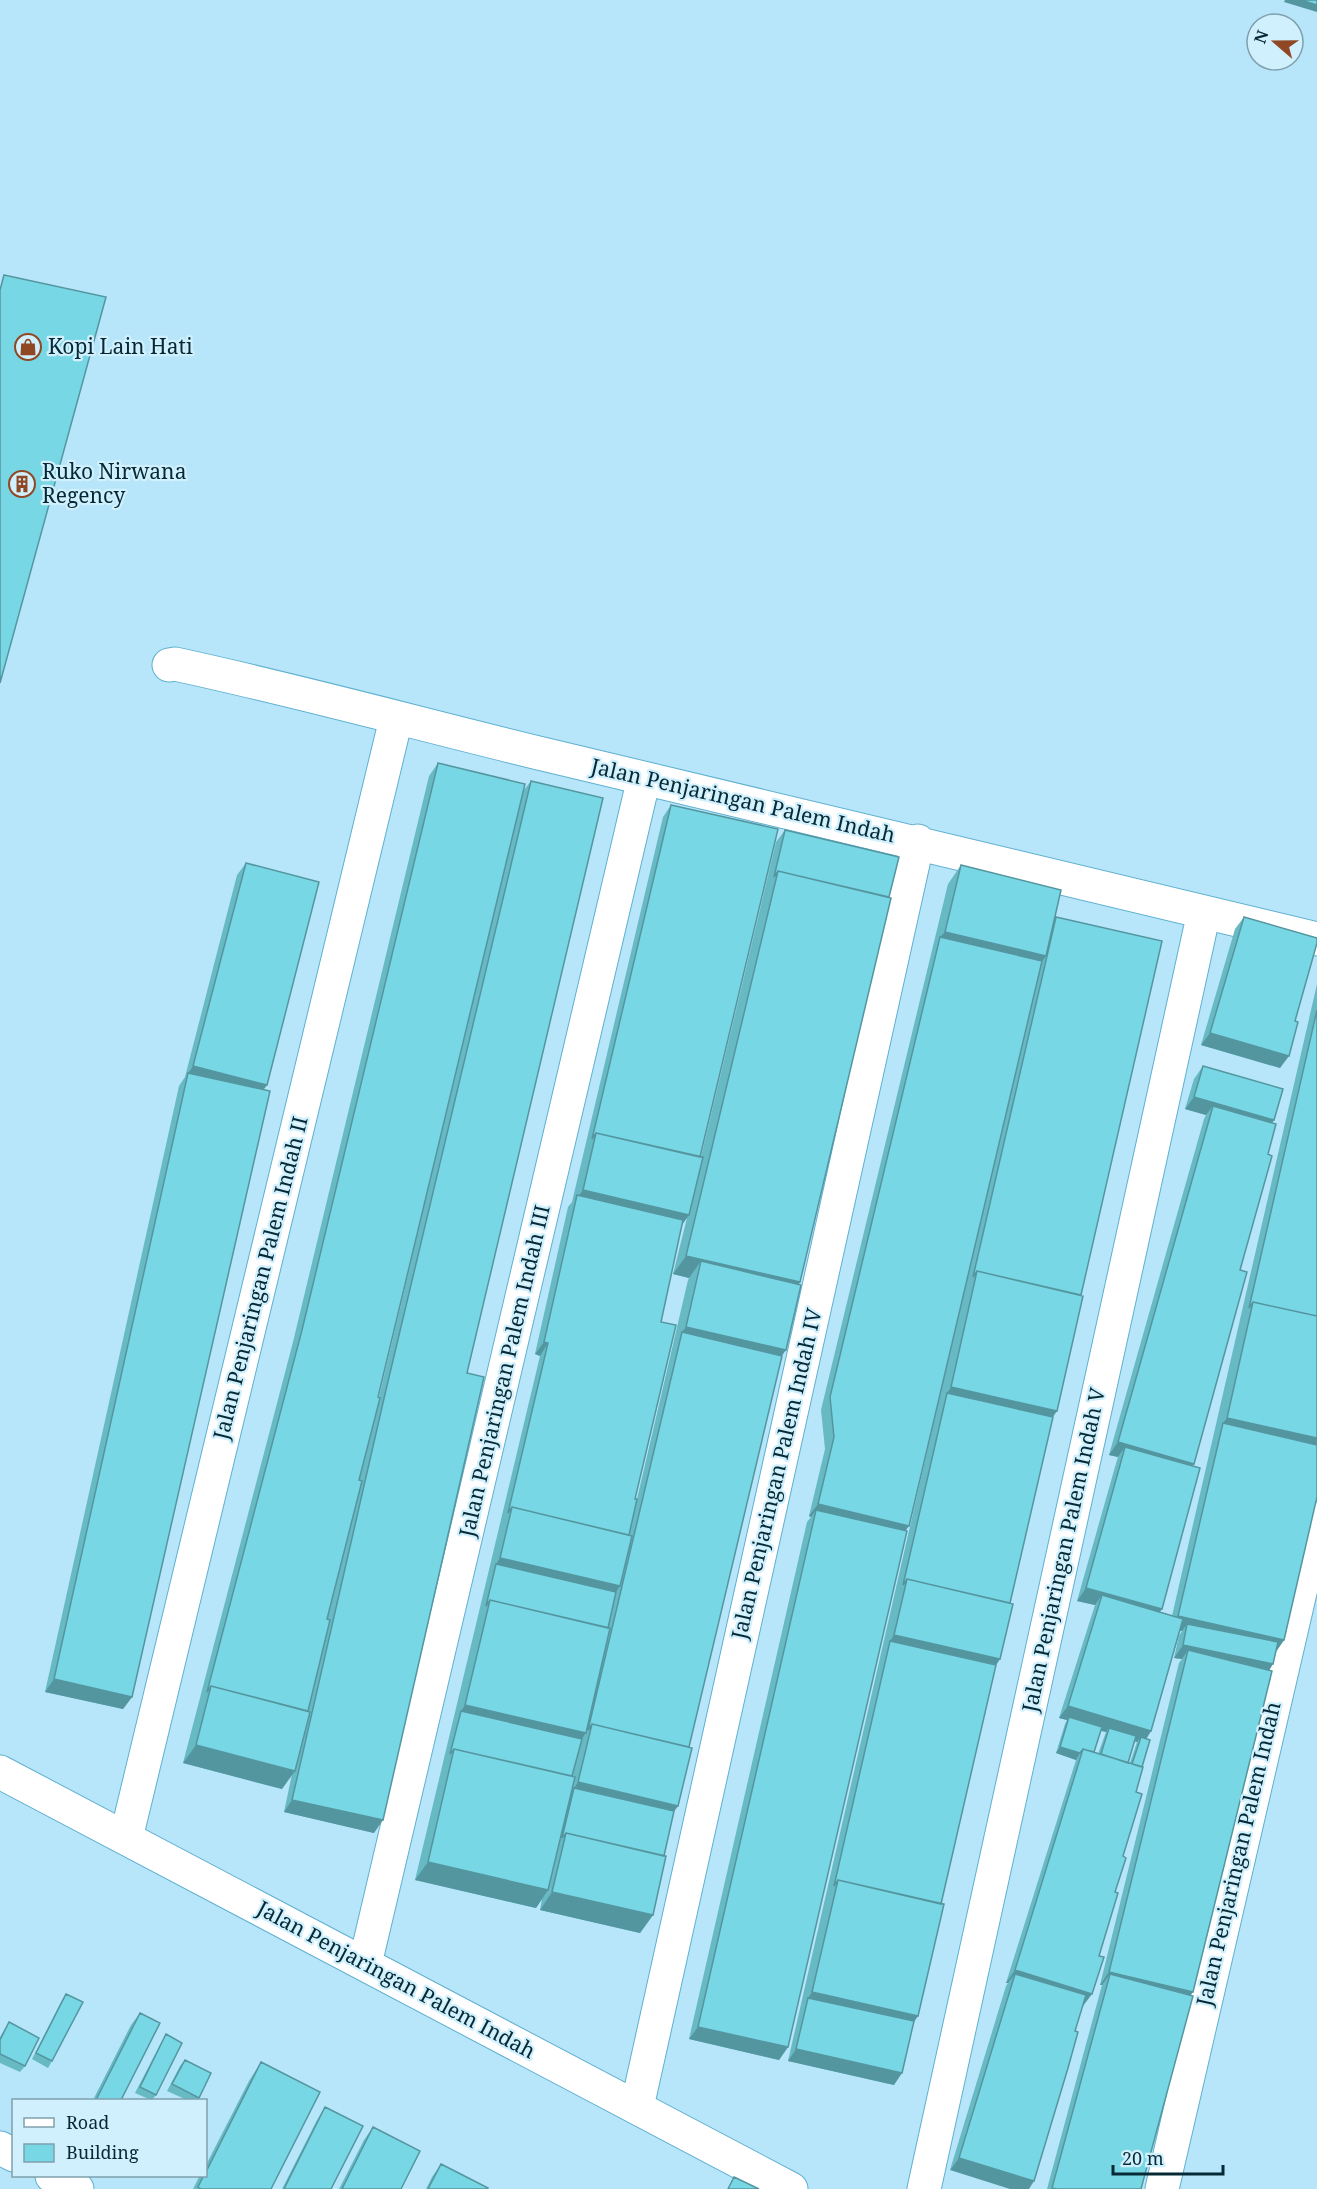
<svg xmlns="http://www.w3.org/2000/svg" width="1317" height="2189" font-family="'Noto Serif',serif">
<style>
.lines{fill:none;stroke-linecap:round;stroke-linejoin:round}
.minor-casing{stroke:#5fb0d0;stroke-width:35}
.minor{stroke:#fff;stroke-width:33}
.wall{fill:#67b9c4;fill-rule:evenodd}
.shaded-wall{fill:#5496a0}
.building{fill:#78d7e4;stroke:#5496a0;stroke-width:1.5}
.labels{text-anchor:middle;stroke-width:4.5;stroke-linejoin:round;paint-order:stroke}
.poi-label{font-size:21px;fill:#052a36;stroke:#d1f0fd;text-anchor:start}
.street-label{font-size:21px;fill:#052a36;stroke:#d1f0fd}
</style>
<rect width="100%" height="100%" fill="#b7e5fa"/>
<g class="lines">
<defs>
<path id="minor" d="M169 665 175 664C300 691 423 725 547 755 804 816 1061 876 1317 939
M0 1772 791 2189
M126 1838 396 719
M365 1964 644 778
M637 2107 918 841
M0 2148 14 2155
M52 2176 77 2189
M924 2189 1204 912
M1162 2189 1317 1519"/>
</defs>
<use href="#minor" class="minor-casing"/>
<use href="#minor" class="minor"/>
</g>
<path class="wall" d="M438 763 524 790 531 781 467 1373 374 1833 284 1812 292 1774 282 1789 183 1763 293 1342 429 776ZM417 1237 379 1397H378Z
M671 805 700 1157H701L776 842 785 830 800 1282 799 1284 782 1356 689 1747 678 1806 674 1811 664 1856 653 1915 640 1933 540 1910 542 1899 536 1908 415 1880 540 1356 535 1354 568 1207 572 1202 663 817ZM687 1218 673 1274 689 1278 688 1280 637 1499H635L661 1322 681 1226Z
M246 863 267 1085 263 1090 132 1697 123 1709 45 1692 179 1086 185 1077 237 875Z
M961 865 1054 919 1056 917 1053 1417 914 2021 894 2085 788 2061 971 1259 909 1526 905 1530 788 2047 779 2060 689 2039 807 1522 811 1517 809 1516 825 1449 821 1410 948 884Z
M1244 917 1295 1021 1280 1068 1201 1045 1235 929Z
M1317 984V1497L1284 1640 1276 1651 1269 1670 1190 1996 1141 2189H1047L1102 1985H1100L1179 1663 1182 1659 1174 1658 1179 1636 1182 1631H1180L1151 1731 1146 1739 1142 1767 1136 1792 1115 1892 1083 2006H1082L950 2170 1006 1986 1008 1983H1006L1076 1760 1056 1753 1065 1724 1067 1720 1059 1718 1095 1605 1077 1601 1117 1460 1118 1457 1109 1455 1204 1119 1206 1115 1185 1109 1194 1079 1203 1066 1274 1120 1272 1123 1268 1154 1192 1466 1162 1609 1159 1612 1172 1616ZM1101 1731 1106 1732 1098 1754 1094 1752ZM1135 1741 1137 1742 1130 1763H1128Z
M66 1994 52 2061 48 2068 32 2059 62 2000Z
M140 2013 121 2100H93L131 2025Z
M9 2022 25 2066 20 2072 0 2063V2037Z
M166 2034 156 2095 152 2100H151L135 2093 162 2041Z
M185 2060 199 2098 197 2100H187L167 2091 180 2066Z
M261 2062 271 2189H193L200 2175H206V2165L249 2081Z
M325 2107 331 2189H282L317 2120Z
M373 2127 401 2189H339L364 2140Z
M441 2164 487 2189H426L432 2177Z"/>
<path class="shaded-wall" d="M1285 0H1301L1317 5V12L1284 2Z
M945 932 1046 956 1033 974 940 937Z
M1210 1033 1289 1056 1280 1068 1201 1045Z
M193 1066 267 1085 258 1097 187 1075Z
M1194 1097 1274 1120 1265 1133 1213 1106 1206 1115 1185 1109Z
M583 1190 689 1215 676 1233 575 1201Z
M686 1256 800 1282 787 1301 701 1261 689 1278 673 1274Z
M686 1327 786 1350 773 1368 682 1332Z
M544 1342 548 1343 540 1356 535 1354Z
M951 1387 1057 1411 1044 1430 947 1393Z
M1227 1418 1317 1438V1460L1223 1423Z
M1118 1442 1194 1464 1185 1476 1125 1447 1118 1457 1109 1455Z
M818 1504 909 1526 900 1538 816 1510 811 1517 809 1516Z
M500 1558 620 1586 607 1605 496 1564Z
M1086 1588 1162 1609 1153 1622 1102 1595 1095 1605 1077 1601Z
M1178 1616 1284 1640 1276 1652 1187 1624 1182 1631 1170 1628Z
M894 1635 1000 1659 988 1678 890 1641Z
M1183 1645 1273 1664 1265 1677 1188 1650 1182 1659 1174 1658Z
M54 1679 132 1697 123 1709 45 1692Z
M465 1705 586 1733 573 1751 461 1711Z
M1068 1706 1151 1731 1143 1744 1141 1737 1137 1742 1107 1733 1109 1728 1106 1732 1068 1721 1069 1717 1067 1720 1059 1718Z
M196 1745 295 1771 282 1789 183 1763Z
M1060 1747 1080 1753 1076 1760 1056 1753Z
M578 1782 678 1806 665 1824 574 1788Z
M292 1800 383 1820 374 1833 284 1812Z
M428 1862 548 1890 536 1908 415 1880Z
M552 1892 653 1915 640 1933 540 1910Z
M1015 1970 1092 1994 1083 2006 1011 1984 1015 1974 1008 1983H1006Z
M1109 1972 1193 1992 1184 2005 1110 1974 1102 1985H1100Z
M812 1992 918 2016 906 2034 808 1998Z
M698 2027 788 2047 779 2060 689 2039Z
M796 2049 902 2073 894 2085 788 2061Z
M959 2158 1034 2181 1029 2189H1010L950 2170Z"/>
<path class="building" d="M1301 0H1317V5Z
M4 275 106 297 0 683V290Z
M438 763 525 784 378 1397 380 1398 359 1480 362 1481 327 1619 330 1620 308 1711 211 1686 207 1692 302 1330Z
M531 781 603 798 467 1373 484 1377 383 1820 292 1800 385 1394Z
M671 805 778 829 700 1157 596 1133 592 1139Z
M785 830 899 857 889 897 778 871 774 877Z
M246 863 319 882 267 1085 193 1066Z
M961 865 1061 890 1046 956 945 932Z
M778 871 891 898 800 1282 686 1256Z
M1056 917 1162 941 1081 1295 977 1271 973 1277Z
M1244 917 1317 938V943L1295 1021 1298 1022 1289 1056 1210 1033Z
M940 937 1042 961 909 1526 818 1504 834 1437 830 1397Z
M1317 1010V1316L1253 1302 1249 1308Z
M1203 1066 1283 1089 1274 1120 1194 1097Z
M188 1073 270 1091 132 1697 54 1679Z
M1213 1106 1276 1124 1268 1154 1272 1156 1240 1270 1247 1272 1194 1464 1118 1442Z
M596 1133 703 1157 689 1215 583 1190Z
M577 1195 683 1220 661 1322 676 1325 635 1499H637L629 1535 512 1507 508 1513 548 1343 544 1342Z
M701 1261 801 1285 786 1350 686 1327Z
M977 1271 1083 1296 1057 1411 951 1387Z
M1253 1302 1317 1316V1438L1227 1418Z
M682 1332 782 1356 689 1747 592 1724 588 1730Z
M947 1393 1053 1417 1010 1603 907 1579 903 1585Z
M1223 1423 1317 1445V1497L1284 1640 1178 1616Z
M1125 1447 1200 1468 1162 1609 1086 1588Z
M512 1507 632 1536 620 1586 500 1558Z
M816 1510 907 1531 788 2047 698 2027Z
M496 1564 616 1592 608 1628 490 1600 486 1606Z
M907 1579 1013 1604 1000 1659 894 1635Z
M1102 1595 1183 1619 1151 1731 1068 1706Z
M490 1600 610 1628 586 1733 465 1705Z
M1187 1624 1278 1642 1273 1664 1183 1645Z
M890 1641 996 1665 941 1904 838 1880 834 1886Z
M1188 1650 1272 1671 1193 1992 1109 1972Z
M211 1686 310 1712 295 1771 196 1745Z
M461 1711 582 1739 572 1776 454 1749 450 1754Z
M1069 1717 1102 1727 1094 1752 1083 1749 1080 1753 1060 1747Z
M592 1724 692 1748 678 1806 578 1782Z
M1109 1728 1136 1736 1128 1763 1101 1754Z
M1141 1737 1150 1740 1142 1767 1132 1764Z
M454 1749 575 1777 548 1890 428 1862Z
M1083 1749 1143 1767 1136 1792 1142 1794 1123 1856 1126 1858 1115 1892 1118 1893 1099 1956 1104 1957 1092 1994 1015 1970Z
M574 1788 674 1811 664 1856 566 1833 562 1838Z
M566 1833 666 1856 653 1915 552 1892Z
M838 1880 944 1904 918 2016 812 1992Z
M1015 1974 1086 1995 1075 2031 1078 2032 1068 2068 1034 2181 959 2158Z
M1110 1974 1193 1996 1141 2189H1057L1052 2188Z
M66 1994 83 2002 52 2061 36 2053Z
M808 1998 914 2021 902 2073 796 2049Z
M140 2013 160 2023 121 2100H96Z
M9 2022 39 2038 25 2066 0 2054V2040Z
M166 2034 182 2043 156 2095 140 2087Z
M185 2060 211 2073 199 2098 172 2084Z
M261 2062 320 2092 271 2189H201L198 2187 204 2175H206V2172Z
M325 2107 363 2126 331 2189H284Z
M373 2127 420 2151 401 2189H342Z
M441 2164 488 2188 487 2189H428Z
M734 2177 759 2189H728Z"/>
<defs>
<symbol id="shop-ring" viewBox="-11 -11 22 22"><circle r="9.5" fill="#d1f0fd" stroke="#8f4823" stroke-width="1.5"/><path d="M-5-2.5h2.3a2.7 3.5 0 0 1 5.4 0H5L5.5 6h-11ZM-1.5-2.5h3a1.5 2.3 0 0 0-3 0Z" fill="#8f4823"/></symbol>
<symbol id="building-ring" viewBox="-11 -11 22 22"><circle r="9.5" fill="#d1f0fd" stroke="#8f4823" stroke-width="1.5"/><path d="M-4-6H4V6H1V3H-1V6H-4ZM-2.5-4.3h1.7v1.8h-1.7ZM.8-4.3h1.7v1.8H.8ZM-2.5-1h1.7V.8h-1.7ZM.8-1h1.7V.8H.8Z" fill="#8f4823"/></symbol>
</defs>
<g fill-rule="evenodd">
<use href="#shop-ring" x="13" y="332" width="30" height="30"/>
<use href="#building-ring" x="7" y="469" width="30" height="30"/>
</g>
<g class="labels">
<g class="poi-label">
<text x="48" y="354">Kopi Lain Hati</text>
<text x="42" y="479">Ruko Nirwana<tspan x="42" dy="24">Regency</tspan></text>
</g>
<g class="street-label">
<text transform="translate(743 801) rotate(13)" y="7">Jalan Penjaringan Palem Indah</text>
<text transform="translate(261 1278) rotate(-76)" y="7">Jalan Penjaringan Palem Indah II</text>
<text transform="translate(505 1371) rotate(-77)" y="7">Jalan Penjaringan Palem Indah III</text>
<text transform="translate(777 1474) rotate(-77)" y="7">Jalan Penjaringan Palem Indah IV</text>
<text transform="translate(1064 1550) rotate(-78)" y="7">Jalan Penjaringan Palem Indah V</text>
<text transform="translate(1239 1854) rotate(-77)" y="7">Jalan Penjaringan Palem Indah</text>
<text transform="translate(396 1980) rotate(28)" y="7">Jalan Penjaringan Palem Indah</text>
</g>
</g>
<rect x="12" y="2099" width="195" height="78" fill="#d1f0fd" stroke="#7fa1ad" stroke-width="1.5"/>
<rect x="24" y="2118" width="30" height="9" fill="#ffffff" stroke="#7fa1ad" stroke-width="1.5"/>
<text x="66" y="2129" font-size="18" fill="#052a36">Road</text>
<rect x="24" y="2144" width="30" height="18" fill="#78d7e4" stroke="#7fa1ad" stroke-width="1.5"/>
<text x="66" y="2159" font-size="18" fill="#052a36">Building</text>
<g transform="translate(1275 42) rotate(290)"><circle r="28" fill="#d1f0fd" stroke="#7fa1ad" stroke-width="1.5"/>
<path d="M0-4.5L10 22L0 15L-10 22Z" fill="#8f4823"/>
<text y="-9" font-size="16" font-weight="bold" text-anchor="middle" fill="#052a36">N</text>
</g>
<path d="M1113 2165v9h110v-9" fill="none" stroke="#052a36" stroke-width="3"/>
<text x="1122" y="2165" font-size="18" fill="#052a36" stroke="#d1f0fd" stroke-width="4.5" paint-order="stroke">20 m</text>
</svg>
